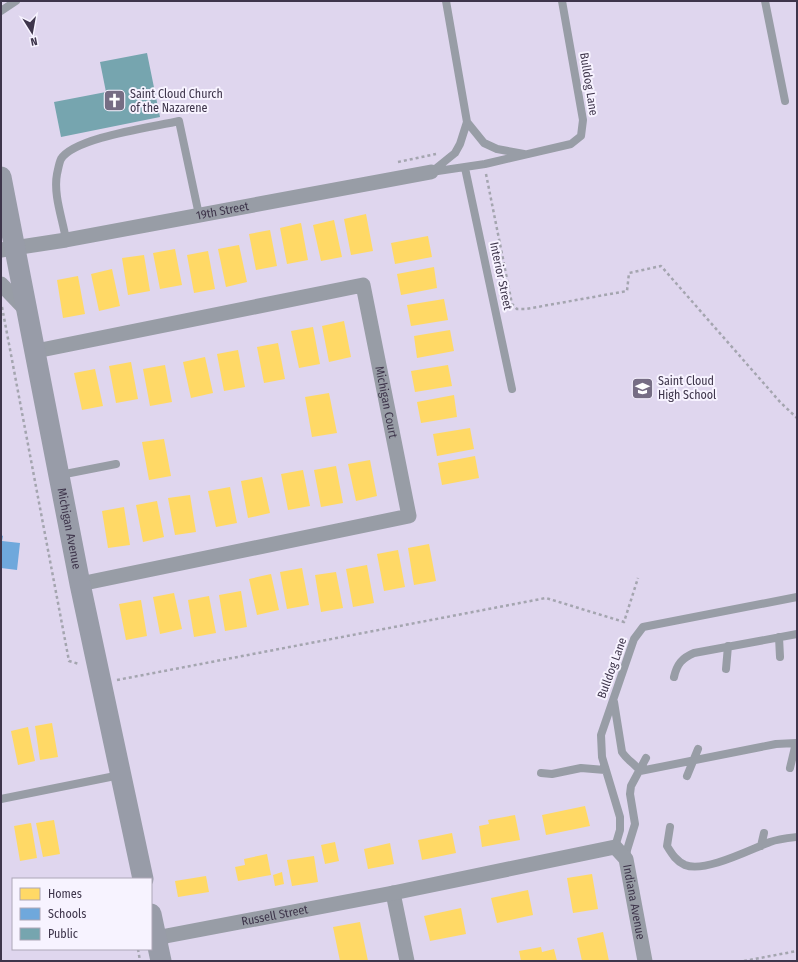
<svg xmlns="http://www.w3.org/2000/svg" width="798" height="962" font-family="'Fira Sans Condensed',sans-serif">
<style>
.homes{fill:#ffd966}
.schools{fill:#6fa8dc}
.public{fill:#76a5af}
.lines{fill:none;stroke-linecap:round;stroke-linejoin:round}
.path{stroke:#a4a5af;stroke-width:2.5;stroke-dasharray:3 3;stroke-linecap:butt}
.lane{stroke:#989da6;stroke-width:8}
.street{stroke:#989da6;stroke-width:15}
.secondary{stroke:#989ca8;stroke-width:21}
.labels{text-anchor:middle;stroke-width:4;stroke-linejoin:round;paint-order:stroke}
.street-label{font-size:12px;fill:#3e354b;stroke:#f7f3ff}
.poi-label{font-size:12px;fill:#3e354b;stroke:#f7f3ff;text-anchor:start}
</style>
<rect width="100%" height="100%" fill="#dfd6ee"/>
<path class="homes" d="M366 214 373 251 351 255 344 219Z
M334 220 342 257 321 261 313 225Z
M301 223 308 260 287 264 280 228Z
M270 230 277 266 256 270 249 234Z
M428 236 432 257 395 264 391 243Z
M239 245 247 282 226 287 218 249Z
M175 249 182 285 160 289 153 253Z
M208 251 215 289 194 293 187 255Z
M144 255 150 291 128 295 122 258Z
M434 267 437 288 401 295 397 274Z
M112 269 120 306 99 311 91 274Z
M78 276 85 314 63 318 57 280Z
M444 299 448 320 411 326 407 305Z
M344 321 351 357 329 362 322 326Z
M313 327 320 364 299 368 291 331Z
M450 330 454 351 417 358 414 336Z
M278 343 285 379 264 383 257 347Z
M238 350 245 387 224 391 217 354Z
M205 357 213 393 191 398 183 362Z
M131 362 138 399 116 403 109 366Z
M165 365 172 402 150 406 143 369Z
M448 365 452 386 415 392 411 371Z
M95 369 103 406 82 410 74 373Z
M329 393 337 433 312 437 305 397Z
M454 395 457 417 421 423 417 402Z
M470 428 474 449 437 456 433 434Z
M164 439 171 476 149 480 142 442Z
M475 456 479 478 442 485 438 463Z
M370 460 377 496 356 501 348 464Z
M336 466 343 503 321 507 314 470Z
M303 470 310 506 288 510 281 474Z
M262 477 270 513 248 518 241 481Z
M230 487 237 523 216 527 208 491Z
M190 495 196 532 175 535 168 498Z
M157 501 164 537 143 542 136 505Z
M124 507 130 545 108 548 102 511Z
M429 544 436 581 414 585 408 548Z
M398 550 405 587 384 591 377 554Z
M367 565 374 603 353 607 346 569Z
M302 568 309 605 287 609 280 572Z
M336 572 343 608 321 612 315 575Z
M271 574 279 610 257 615 249 579Z
M241 591 247 627 225 631 219 595Z
M174 593 182 629 160 634 153 597Z
M209 596 216 633 194 637 188 600Z
M141 600 147 636 126 640 119 604Z
M52 723 58 757 40 760 35 726Z
M28 727 35 761 18 765 11 731Z
M585 806 590 826 546 835 542 815Z
M515 815 520 840 482 847 479 826 489 824 488 820Z
M54 820 60 854 43 857 36 823Z
M31 823 37 858 20 861 14 826Z
M452 833 456 853 422 860 418 840Z
M335 842 339 861 325 864 321 845Z
M390 843 394 864 368 869 364 849Z
M267 854 271 875 238 881 235 867 245 865 244 859Z
M314 856 318 882 292 886 287 860Z
M282 872 284 884 275 886 273 875Z
M592 874 598 909 573 913 567 878Z
M206 876 209 892 178 897 175 881Z
M528 890 533 915 497 923 491 898Z
M461 908 466 934 430 941 424 916Z
M360 922 368 961H340L333 927Z
M603 932 609 961H582L577 938Z
M541 947 542 952 554 949 557 961H521L519 951Z"/>
<path class="schools" d="M1 535 3 536 2 541 20 543 17 570 1 568Z"/>
<path class="public" d="M147 53 160 117 61 137 54 102 106 92 100 62Z"/>
<g class="lines">
<path class="path" d="M398 162 436 154
M486 174 512 304 517 309H526L627 291 629 273 661 266 781 403 797 418
M2 307 69 661 79 664
M117 680 546 598 624 622 638 578
M138 949 140 961
M744 961 797 951"/>
<path class="lane" d="M446 1 467 122 484 143 497 149 524 154
M765 1 785 101
M1 11 16 1
M465 168 512 389
M434 170 455 153 460 144 467 122
M431 172 485 164 571 144 581 136 583 120 562 1
M66 240C63 220 53 195 57 174 58 170 59 163 61 159 75 137 154 127 179 121L199 215
M60 475 116 464
M779 637 780 657
M726 669 728 646
M674 677C677 664 682 658 694 653L797 634
M614 702 622 752C627 760 634 763 640 771
M640 771 776 744 796 743 790 768
M541 773 552 774 581 768 605 770
M687 776 698 749
M1 799 120 775
M670 827 667 846C672 854 676 861 685 865 705 873 751 849 770 842 778 839 788 838 797 837
M761 846 764 833
M615 847 620 830V817L602 757 601 735 634 639 643 627 797 597
M626 859 627 850 635 824 630 794 631 786 646 758"/>
<g class="street">
<path id="s1" d="M1 250 66 240 431 172"/>
<path d="M1 284 27 311"/>
<path id="s2" d="M36 351 363 285 409 516 80 584"/>
<path d="M393 893 407 961"/>
<path id="s3" d="M157 941 166 936 393 893 615 847 626 859 645 961"/>
</g>
<g class="secondary">
<path id="s4" d="M1 177 80 584 143 879"/>
<path d="M151 914 161 961"/>
</g>
</g>
<defs>
<symbol id="church-square" viewBox="-11 -11 22 22"><rect x="-9" y="-9" width="18" height="18" rx="4" fill="#766d84" stroke="#f7f3ff"/><path d="M-1.2-6h2.4v3.5h3.3v2.4h-3.3V6h-2.4V-.1h-3.3v-2.4h3.3Z" fill="#fff"/></symbol>
<symbol id="school-square" viewBox="-11 -11 22 22"><rect x="-9" y="-9" width="18" height="18" rx="4" fill="#766d84" stroke="#f7f3ff"/><path d="M0-5L7-2L0 1L-7-2ZM-4 1L0 2.5L4 1V4Q0 6-4 4Z" fill="#fff"/></symbol>
</defs>
<g fill-rule="evenodd">
<use href="#church-square" x="102" y="88" width="25" height="25"/>
<use href="#school-square" x="630" y="376" width="25" height="25"/>
</g>
<g class="labels">
<g class="street-label">
<text transform="translate(589 84) rotate(81)" y="4">Bulldog Lane</text>
<text dy="4" stroke="none"><textPath href="#s1" startOffset="225">19th Street</textPath></text>
<text transform="translate(501 276) rotate(78)" y="4">Interior Street</text>
<text dy="4" stroke="none"><textPath href="#s2" startOffset="453">Michigan Court</textPath></text>
<text dy="4" stroke="none"><textPath href="#s4" startOffset="358">Michigan Avenue</textPath></text>
<text transform="translate(612 668) rotate(-70)" y="4">Bulldog Lane</text>
<text dy="4" stroke="none"><textPath href="#s3" startOffset="528">Indiana Avenue</textPath></text>
<text dy="4" stroke="none"><textPath href="#s3" startOffset="121">Russell Street</textPath></text>
</g>
<g class="poi-label">
<text x="130" y="98">Saint Cloud Church<tspan x="130" dy="14">of the Nazarene</tspan></text>
<text x="658" y="385">Saint Cloud<tspan x="658" dy="14">High School</tspan></text>
</g>
</g>
<rect width="798" height="962" fill="none" stroke="#3e354b" stroke-width="4"/>
<rect x="12" y="878" width="140" height="72" fill="#f7f3ff" stroke="#ada7b7"/>
<rect x="20" y="888" width="20" height="12" fill="#ffd966" stroke="#ada7b7"/>
<text x="48" y="898" font-size="12" fill="#3e354b">Homes</text>
<rect x="20" y="908" width="20" height="12" fill="#6fa8dc" stroke="#ada7b7"/>
<text x="48" y="918" font-size="12" fill="#3e354b">Schools</text>
<rect x="20" y="928" width="20" height="12" fill="#76a5af" stroke="#ada7b7"/>
<text x="48" y="938" font-size="12" fill="#3e354b">Public</text>
<g transform="translate(32 32) rotate(169)" stroke="#f7f3ff" stroke-width="3" paint-order="stroke">
<path d="M0-3L7 15L0 10L-7 15Z" fill="#3e354b"/>
<text y="-6" font-size="11" font-weight="bold" text-anchor="middle" fill="#3e354b">N</text>
</g>
</svg>
